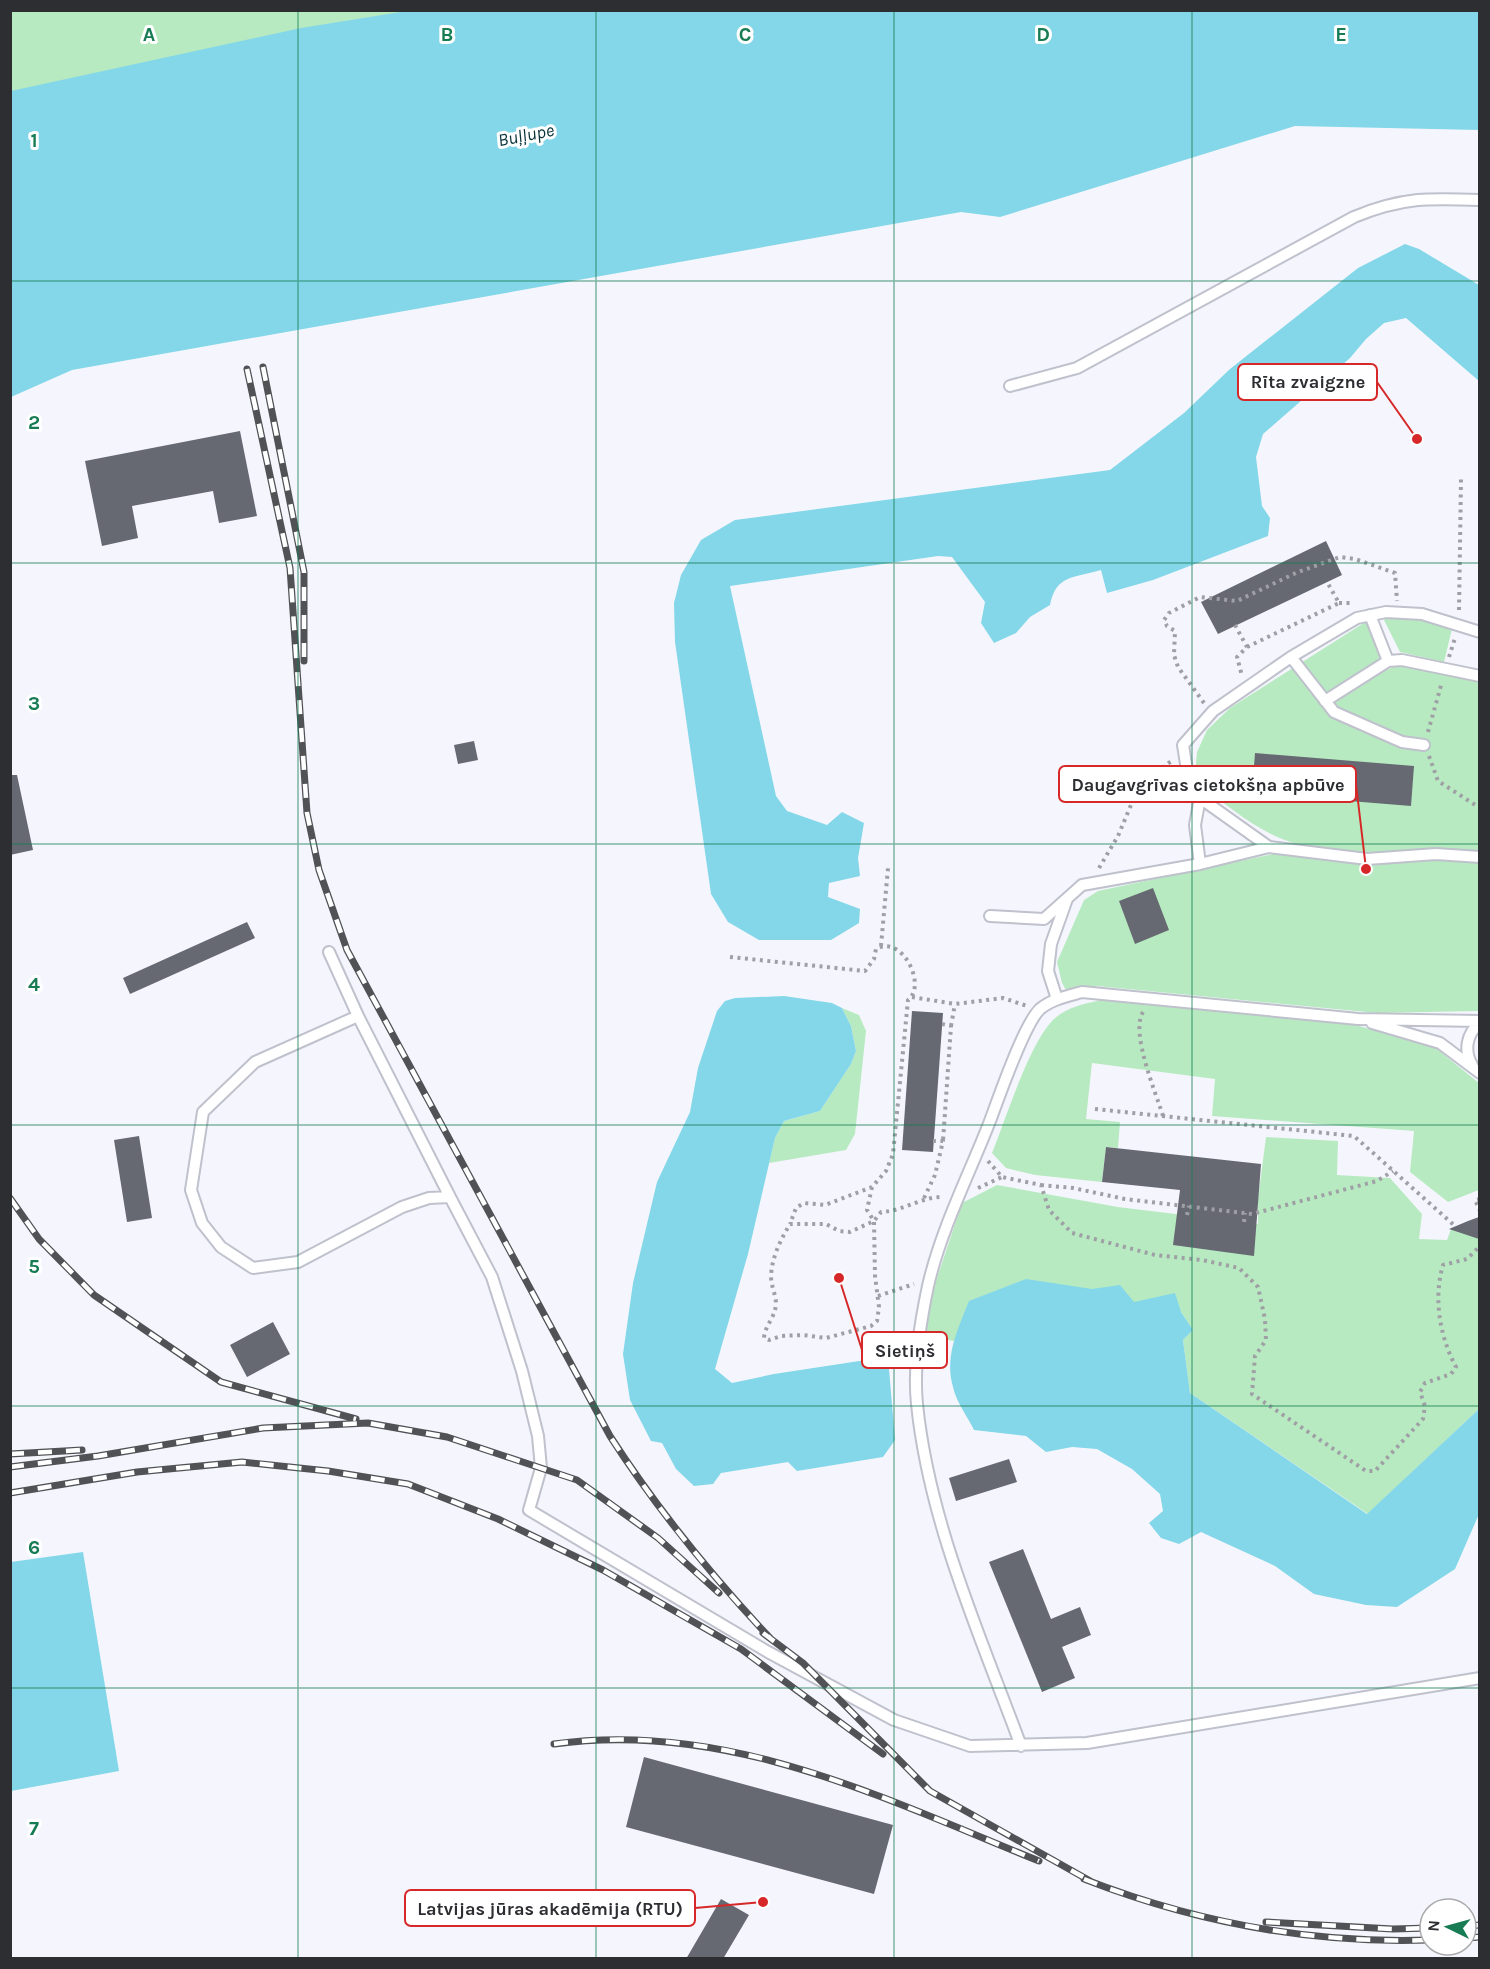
<svg xmlns="http://www.w3.org/2000/svg" width="1490" height="1969" font-family="Karla,sans-serif">
<style>
.green{fill:#b8eac1}
.water{fill:#83d7e9}
.building{fill:#666872}
.lines{fill:none;stroke-linecap:round;stroke-linejoin:round}
.lane-casing{stroke:#bfc1cc;stroke-width:14}
.path{stroke:#9fa0a5;stroke-width:4;stroke-dasharray:3 4.5;stroke-linecap:butt}
.lane{stroke:#fff;stroke-width:10}
.rail-casing{stroke:#515256;stroke-width:7}
.rail{stroke:#fff;stroke-width:4.5;stroke-dasharray:14;stroke-linecap:butt}
.grid{fill:none;stroke:#177b53;stroke-width:1.5;stroke-opacity:0.55}
.labels{text-anchor:middle;stroke-width:6;stroke-linejoin:round;paint-order:stroke}
.water-label{font-size:18px;font-style:italic;fill:#073139;stroke:#fff}
.grid-label{font-size:20px;text-anchor:middle;font-weight:bold;fill:#177b53;stroke:#fff;stroke-width:6;stroke-linejoin:round;paint-order:stroke}
.leader{fill:none;stroke:#d62828;stroke-width:2}
.callout-dot{fill:#d62828;stroke:#fff;stroke-width:2}
.callout{fill:#fff;stroke:#d62828;stroke-width:2}
.callout-label{font-size:18px;text-anchor:middle;font-weight:bold;fill:#2d2e32}
</style>
<rect width="100%" height="100%" fill="#f5f6fd"/>
<path class="green" d="M11 11H471L11 105Z
M1387 615 1422 620 1452 629 1444 662 1400 652 1384 620Z
M1367 621 1384 657 1375 663 1380 673 1402 663 1479 680V853C1413 854 1333 864 1271 834 1246 822 1222 801 1199 785L1195 773 1197 752 1207 730 1230 708Z
M1278 853 1367 862 1437 859 1479 862V1011L1377 1013 1097 986 1067 992 1062 983 1057 962 1084 900 1098 891Z
M1103 1000 1351 1024 1432 1045 1479 1083V1190L1448 1202 1410 1172 1414 1131 1212 1116 1215 1079 1092 1063 1086 1119 1120 1122 1118 1148 1106 1147 1102 1182 1035 1175 1006 1168 992 1153C1006 1119 1028 1047 1052 1021 1064 1008 1085 1003 1103 1000Z
M842 1008 859 1015 866 1031 855 1134 846 1150 769 1163 775 1138 784 1121 820 1111 851 1064 856 1051 851 1026Z
M1266 1137 1338 1141 1337 1175 1390 1178 1422 1214 1419 1239 1447 1240 1451 1229 1479 1217V1409L1368 1514 1190 1393 1183 1340 1193 1330 1181 1312 1134 1302 969 1330 953 1341 923 1335 936 1281 962 1203 997 1185 1118 1207 1258 1224V1199Z"/>
<path class="water" d="M407 11H1479V130L1295 126 1000 217 961 212 72 370 11 397V91L301 28Z
M1405 244 1419 249 1479 285V381L1406 318 1384 323 1366 339 1350 358 1263 434 1256 457 1262 506 1270 518 1268 536 1153 580 1107 593 1101 570C1075 578 1056 574 1050 605L1030 617 1016 633 994 643 981 623 985 602 952 557 938 556 730 586 776 796 787 811 827 825 842 812 864 823 858 858 860 876 829 883 828 897 860 909 859 923 831 940H759L728 922 711 894 675 642 674 603 681 575 701 540 735 520 1110 470 1184 413 1230 369 1358 268Z
M784 996 832 1003 842 1008 851 1026 856 1051 851 1064 820 1111 784 1121 775 1138 748 1254 715 1369 732 1383 774 1374 879 1358 889 1369 895 1440 883 1457 797 1471 788 1462 721 1473 713 1484 694 1486 676 1469 662 1443 651 1441 630 1400 623 1354 633 1283 657 1182 690 1112 698 1068 717 1011 725 1001 735 998Z
M1026 1279 1092 1289 1120 1285 1134 1302 1175 1293 1181 1312 1193 1330 1183 1340 1190 1393 1367 1514 1479 1409V1514L1455 1569 1397 1607 1366 1605 1314 1594 1275 1566 1201 1532 1179 1544 1161 1538 1149 1523 1163 1511 1160 1494 1132 1469 1097 1449 1072 1447 1046 1452 1026 1436 974 1430C968 1417 956 1402 953 1387 944 1356 958 1329 969 1301Z
M83 1552 119 1771 11 1791V1562Z"/>
<path class="building" d="M240 431 257 516 219 523 213 491 132 506 138 538 102 546 85 461Z
M1326 541 1342 575 1218 634 1201 602Z
M474 741 478 760 458 764 454 745Z
M1255 753 1414 766 1411 806 1252 793Z
M10 775H17L33 850 10 855Z
M1153 888 1169 930 1135 944 1119 901Z
M247 922 255 938 130 994 123 978Z
M912 1011 943 1013 933 1152 902 1150Z
M139 1136 152 1218 127 1222 114 1140Z
M1106 1147 1261 1164 1254 1256 1173 1245 1180 1190 1102 1182Z
M1479 1217V1239L1449 1229 1468 1221Z
M273 1322 290 1354 247 1377 230 1345Z
M1009 1459 1017 1482 956 1501 949 1478Z
M1023 1549 1051 1619 1080 1607 1091 1635 1062 1647 1075 1678 1042 1692 989 1562Z
M644 1757 893 1825 874 1894 626 1827Z
M721 1899 749 1915 723 1959H686Z"/>
<g class="lines">
<defs>
<path id="lane" d="M1010 386 1077 368 1354 217C1402 197 1429 198 1480 200
M1370 615 1388 661
M1291 657 1334 712 1402 742 1424 745
M1325 701 1388 661 1402 660 1480 676
M1200 798 1195 825 1200 864
M1269 847 1200 798 1189 783 1183 745 1213 711 1291 657 1357 618 1386 612 1422 614 1480 632
M990 916 1044 919 1082 885 1200 864 1269 847 1367 859 1436 854 1480 857
M329 952 358 1016 450 1197
M1057 999 1048 971 1051 944 1067 899
M358 1016 255 1062 203 1112 191 1190 202 1223 221 1247 253 1268 298 1262 402 1207 429 1198 450 1197 492 1277 522 1371 538 1436 541 1468 529 1510 768 1652 894 1720 970 1746 1087 1743 1480 1678
M1372 1023 1440 1043 1480 1073
M1472 1065C1464 1051 1466 1034 1480 1023
M1021 1746C980 1635 929 1522 917 1404 913 1366 920 1324 928 1286 941 1229 969 1175 990 1121 999 1097 1024 1024 1040 1009 1052 999 1068 996 1082 992L1358 1019 1480 1021"/>
</defs>
<use href="#lane" class="lane-casing"/>
<path class="path" d="M1339 603H1353
M1459 610 1461 479
M1235 625 1247 647 1237 657 1242 676
M1247 647 1339 603 1327 582
M1449 657 1455 638
M1204 703 1178 667 1174 655 1175 631 1167 626 1164 620 1169 613 1200 597 1237 601 1298 572 1340 557 1355 559 1395 573 1397 601
M1428 732 1442 682
M1429 756 1438 781 1480 808
M1099 868 1118 836 1131 805 1149 777 1173 760
M881 946 888 868
M730 957 865 971 874 959 876 949C903 934 927 986 908 1000L893 1154 886 1171 872 1187 825 1205 804 1203 796 1208 790 1224
M912 997 955 1004 1003 998 1027 1006
M1143 1012C1130 1032 1156 1093 1163 1116
M942 1024 951 1026 943 1141
M951 1026 955 1004
M1095 1109 1354 1136 1455 1226
M988 1161 1002 1177 1041 1185 1049 1210 1072 1233 1155 1255 1202 1260 1239 1268 1258 1287 1265 1319 1266 1340 1255 1356 1252 1394 1366 1471H1375L1423 1419 1425 1406 1420 1392 1425 1383 1451 1374 1456 1367C1440 1337 1433 1299 1443 1265L1467 1259 1480 1246
M1041 1185 1073 1188 1125 1199 1252 1214 1377 1181 1393 1171
M872 1187 867 1210 874 1221 875 1276 879 1307 877 1321 871 1326 826 1338 803 1335 781 1336 769 1340 764 1338C765 1325 775 1318 776 1304 776 1295 771 1286 771 1276 772 1257 780 1241 790 1224H826L839 1231 850 1232 874 1221 881 1212C904 1211 920 1197 943 1197
M978 1188 1002 1177
M924 1198 935 1175 943 1141H933
M1480 1199 1475 1200 1480 1211
M1187 1215 1189 1206
M1244 1222 1245 1213
M878 1296 914 1284"/>
<use href="#lane" class="lane"/>
<defs>
<path id="rail" d="M263 367 304 572V661
M247 369 290 568 307 813 319 870 347 950 610 1436C657 1509 711 1575 770 1638
M10 1198 39 1239 94 1295 221 1382 356 1419
M10 1454 82 1450
M10 1467 98 1456 263 1428 368 1423 447 1437 577 1480 658 1538 719 1593
M10 1493 137 1472 242 1462 328 1471 408 1484 498 1519 603 1570 741 1649 883 1754
M763 1633 803 1663 930 1791 1092 1882
M554 1744C727 1720 883 1798 1039 1861
M1084 1879C1194 1922 1312 1944 1430 1940
M1266 1922 1393 1929 1430 1928
M1466 1926 1480 1925
M1466 1938 1480 1937"/>
</defs>
<use href="#rail" class="rail-casing"/>
<use href="#rail" class="rail"/>
</g>
<path class="grid" d="M298 10V1958M596 10V1958M894 10V1958M1192 10V1958M10 281H1480M10 563H1480M10 844H1480M10 1125H1480M10 1406H1480M10 1688H1480"/>
<g class="labels">
<g class="water-label">
<text transform="translate(526 135) rotate(-11)" y="6">Buļļupe</text>
</g>
</g>
<g class="grid-label">
<text x="149" y="41">A</text>
<text x="447" y="41">B</text>
<text x="745" y="41">C</text>
<text x="1043" y="41">D</text>
<text x="1341" y="41">E</text>
<text x="34" y="147">1</text>
<text x="34" y="429">2</text>
<text x="34" y="710">3</text>
<text x="34" y="991">4</text>
<text x="34" y="1273">5</text>
<text x="34" y="1554">6</text>
<text x="34" y="1835">7</text>
</g>
<path class="leader" d="M1417 439L1377 382M1366 869L1356 784M839 1278L862 1350M763 1902L695 1908"/>
<g class="callout-dot">
<circle cx="1417" cy="439" r="6"/>
<circle cx="1366" cy="869" r="6"/>
<circle cx="839" cy="1278" r="6"/>
<circle cx="763" cy="1902" r="6"/>
</g>
<g class="callout">
<rect x="1238" y="364" width="139" height="36" rx="6"/>
<rect x="1059" y="766" width="297" height="36" rx="6"/>
<rect x="862" y="1332" width="85" height="36" rx="6"/>
<rect x="405" y="1890" width="290" height="36" rx="6"/>
</g>
<g class="callout-label">
<text x="1308" y="388">Rīta zvaigzne</text>
<text x="1208" y="791">Daugavgrīvas cietokšņa apbūve</text>
<text x="905" y="1357">Sietiņš</text>
<text x="550" y="1915">Latvijas jūras akadēmija (RTU)</text>
</g>
<rect width="1490" height="1969" fill="none" stroke="#2d2e32" stroke-width="24"/>
<g transform="translate(1448 1927) rotate(275)"><circle r="28" fill="#ffffff" stroke="#ababad" stroke-width="1.5"/>
<path d="M0-4.5L10 22L0 15L-10 22Z" fill="#177b53"/>
<text y="-9" font-size="16" font-weight="bold" text-anchor="middle" fill="#2d2e32">N</text>
</g>
</svg>
